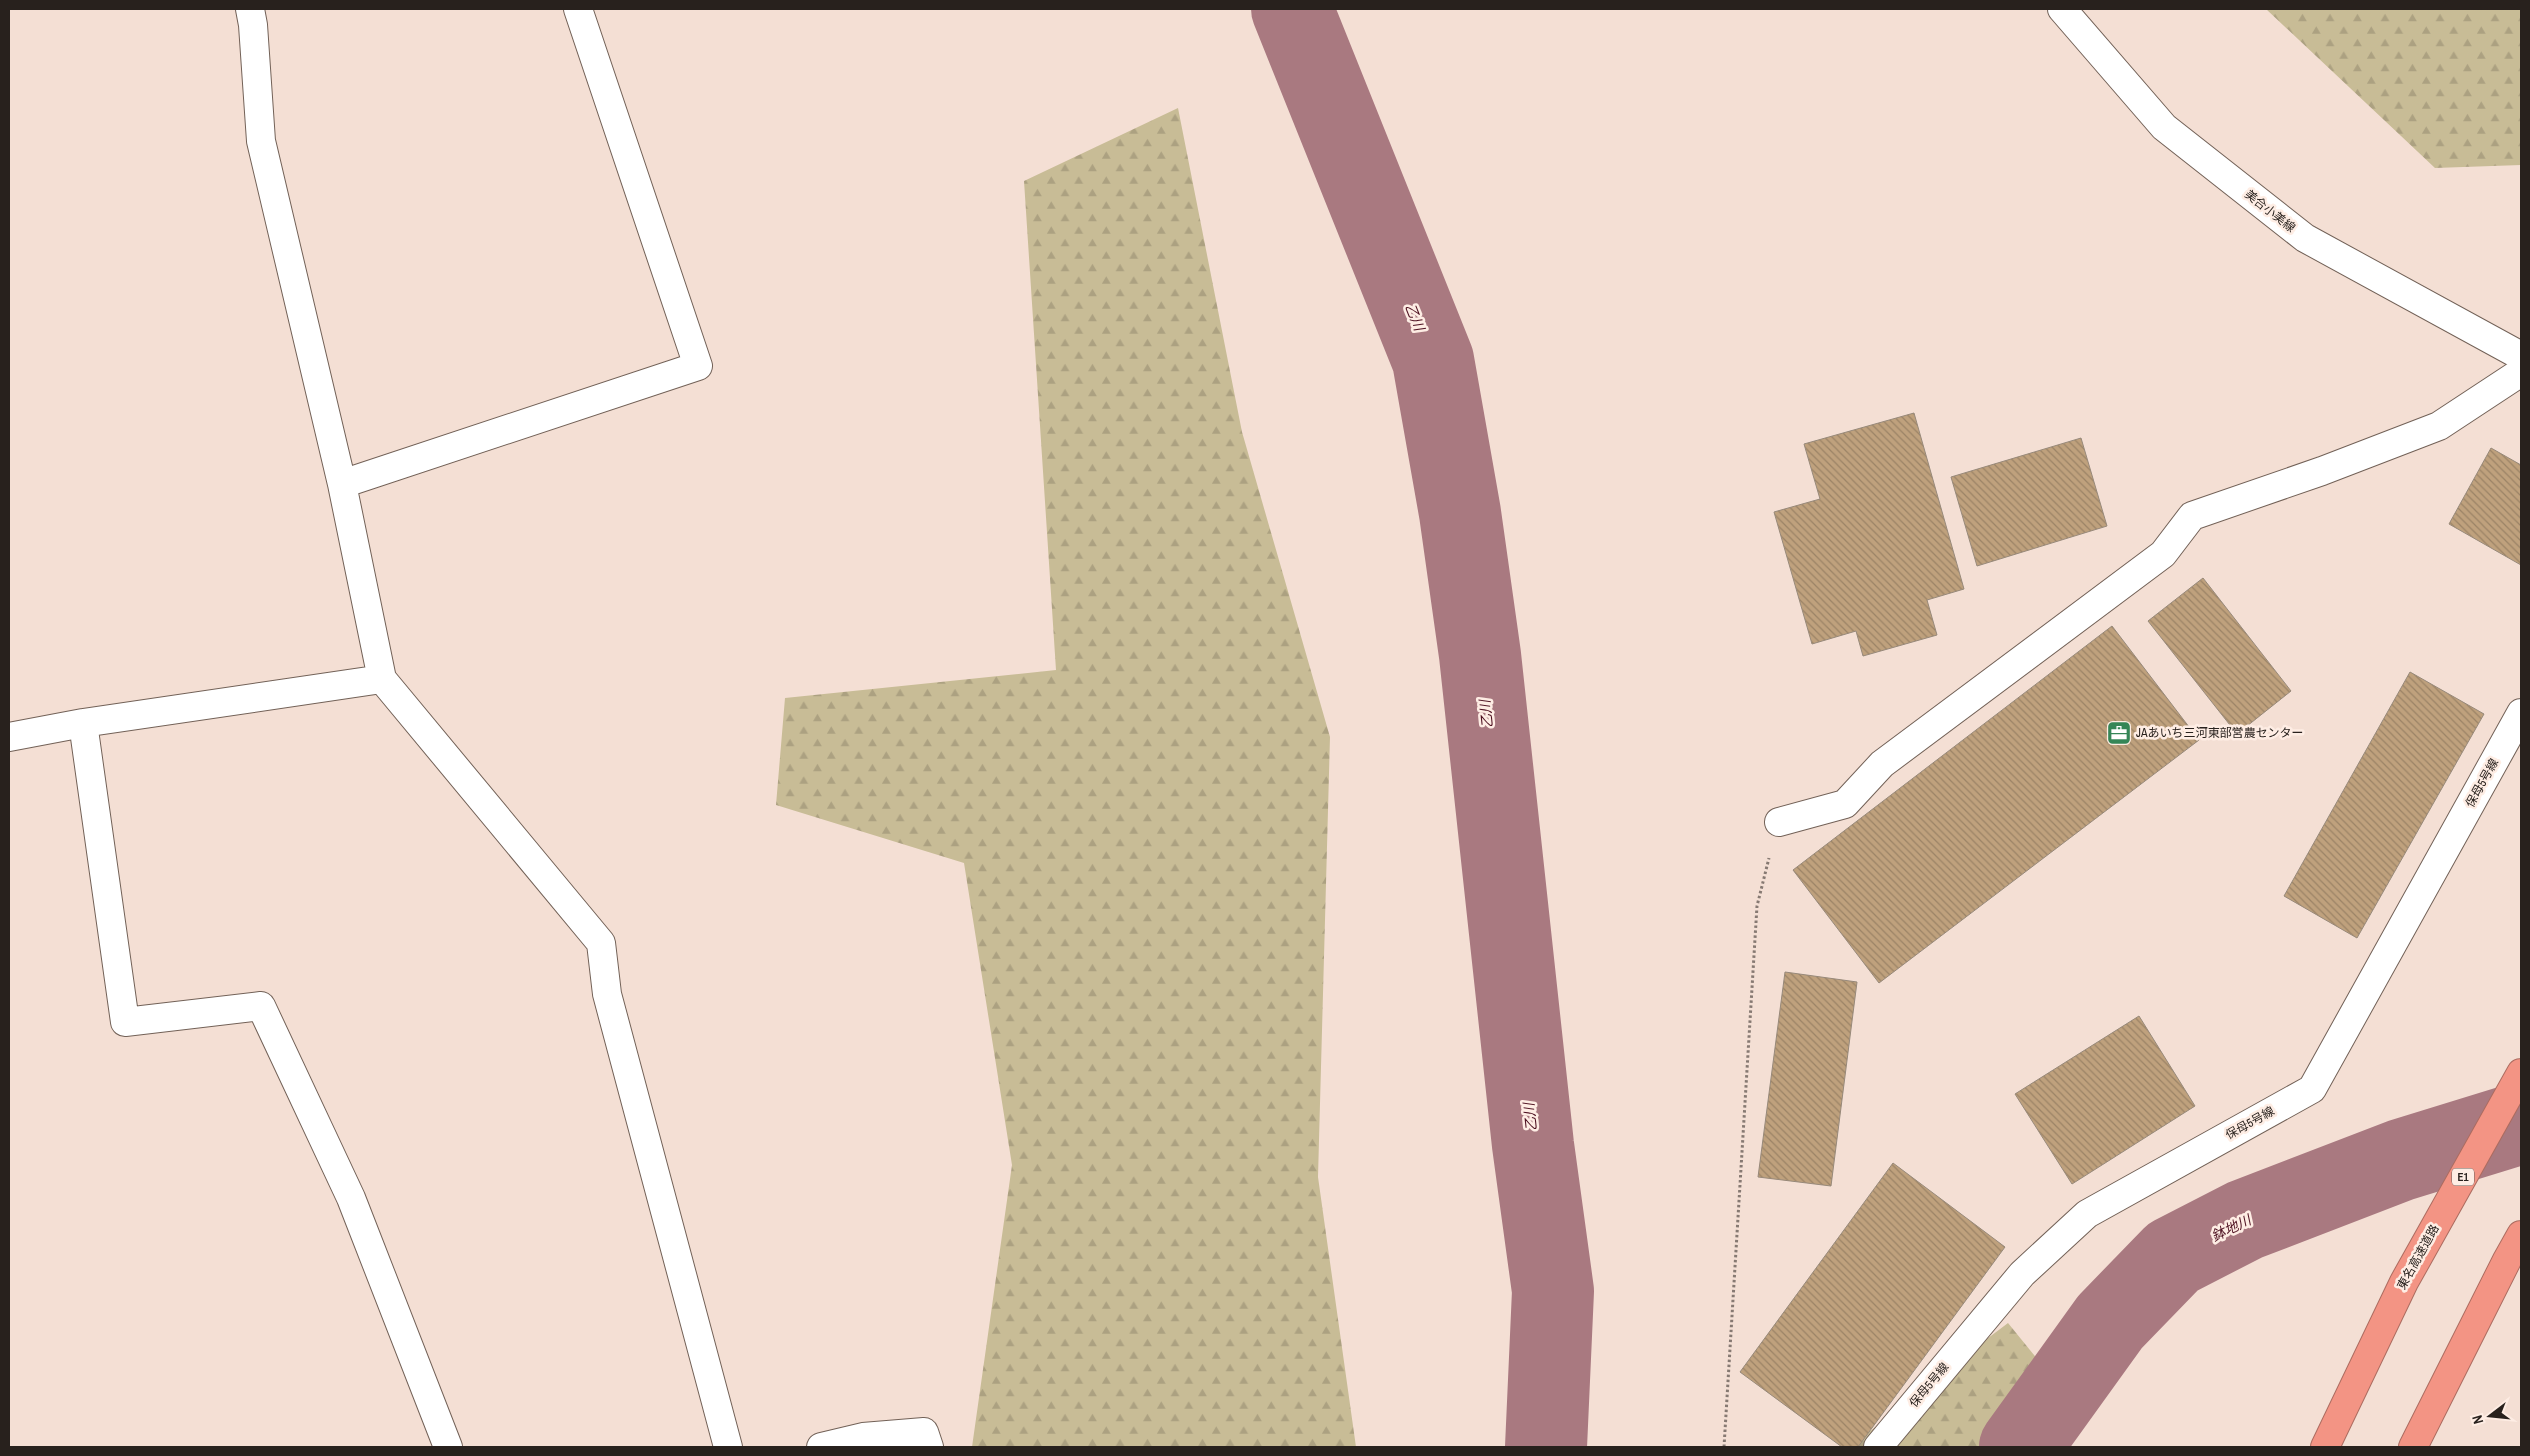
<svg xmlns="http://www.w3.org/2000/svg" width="2530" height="1456" font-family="'Archivo Narrow','Noto Sans JP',sans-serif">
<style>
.forest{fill:url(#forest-firs)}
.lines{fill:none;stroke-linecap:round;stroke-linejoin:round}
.river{stroke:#a97980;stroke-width:82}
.building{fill:url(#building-back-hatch);stroke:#97897a}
.minor-casing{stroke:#726157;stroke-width:30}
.tertiary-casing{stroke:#726157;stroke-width:30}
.motorway-casing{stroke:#ac6c60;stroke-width:30}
.path{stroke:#867972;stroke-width:3;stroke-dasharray:2.5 2.5;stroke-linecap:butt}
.minor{stroke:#fff;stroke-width:28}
.tertiary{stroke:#fff;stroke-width:28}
.motorway{stroke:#f39484;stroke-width:28}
.labels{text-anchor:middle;stroke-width:5;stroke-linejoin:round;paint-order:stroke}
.shield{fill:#feede4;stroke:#685e59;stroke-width:1}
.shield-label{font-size:11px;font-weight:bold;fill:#28211d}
.street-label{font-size:12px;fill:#28211d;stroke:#feede4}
.poi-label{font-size:12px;fill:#28211d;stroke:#feede4;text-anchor:start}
.water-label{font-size:14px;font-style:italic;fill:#4e1121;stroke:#feede4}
</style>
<defs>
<pattern id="forest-firs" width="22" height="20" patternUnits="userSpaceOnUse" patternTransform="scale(1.25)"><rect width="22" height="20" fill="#c8bc96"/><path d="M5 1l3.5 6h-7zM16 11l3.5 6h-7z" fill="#aca181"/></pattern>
<pattern id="building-back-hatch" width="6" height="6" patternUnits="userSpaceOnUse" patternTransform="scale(1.25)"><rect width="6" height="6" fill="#bfa17d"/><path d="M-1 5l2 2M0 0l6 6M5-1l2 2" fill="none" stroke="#9b8366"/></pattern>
</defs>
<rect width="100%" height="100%" fill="#f4dfd4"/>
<path class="forest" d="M2266 9H2521V165L2435 168Z
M1178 108 1242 432 1330 737 1318 1177 1356 1447H972L1012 1165 964 863 776 805 785 698 1056 670 1024 181Z
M2008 1323 2068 1397 2052 1447H1851L1926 1385Z"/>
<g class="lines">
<path class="river" d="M1292 9 1433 360 1460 513 1480 655 1533 1145 1553 1291 1546 1447
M2020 1447 2110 1322 2173 1257 2245 1220 2401 1160 2521 1123"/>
</g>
<path class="building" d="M1914 413 1964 589 1927 600 1937 635 1863 656 1856 631 1812 644 1774 512 1820 499 1804 444Z
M2081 438 2107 526 1977 566 1951 477Z
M2491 448 2521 465V565L2449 524Z
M2203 578 2291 691 2237 734 2148 621Z
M2112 626 2199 740 1879 983 1793 870Z
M2410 672 2484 714 2357 938 2284 896Z
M1785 972 1857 982 1831 1186 1758 1177Z
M2139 1016 2195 1106 2072 1184 2015 1094Z
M1893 1163 2005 1247 1858 1447H1842L1740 1372Z"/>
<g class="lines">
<defs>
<path id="minor" d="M250 9 253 25 261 141 342 484 382 679 601 943 607 994 728 1447
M342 484 698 366 578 9
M83 723 125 1022 261 1006 351 1198 448 1447
M9 737 83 723 382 679
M1779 822 1845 804 1882 764 2163 554 2192 516 2322 471 2439 426 2521 372
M821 1447 863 1437 924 1432 929 1447
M1878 1447 2022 1274 2087 1214 2312 1089 2521 713"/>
<path id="tertiary" d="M2062 9 2164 127 2305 238 2521 356"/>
<path id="motorway" d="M2325 1447 2404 1282 2521 1073
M2413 1447 2507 1260 2521 1235"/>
</defs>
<use href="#minor" class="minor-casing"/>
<use href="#tertiary" class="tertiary-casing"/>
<use href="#motorway" class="motorway-casing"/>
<path class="path" d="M1724 1447 1757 906 1769 858"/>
<use href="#minor" class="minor"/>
<use href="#tertiary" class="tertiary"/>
<use href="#motorway" class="motorway"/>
</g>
<defs>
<symbol id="office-square" viewBox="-11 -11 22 22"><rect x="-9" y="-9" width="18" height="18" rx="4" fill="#358657" stroke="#feede4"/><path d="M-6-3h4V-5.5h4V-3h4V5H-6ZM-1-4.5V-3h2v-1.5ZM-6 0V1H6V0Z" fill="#fff"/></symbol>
</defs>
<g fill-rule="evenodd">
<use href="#office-square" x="2105" y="719" width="28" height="28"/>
</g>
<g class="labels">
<rect class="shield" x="2452" y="1168.5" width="22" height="17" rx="4"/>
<g class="shield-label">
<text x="2463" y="1181">E1</text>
</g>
<g class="street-label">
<text transform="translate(2270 211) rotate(38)" y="4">美合小美線</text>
<text transform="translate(2482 783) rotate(-61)" y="4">保母5号線</text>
<text transform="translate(2250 1123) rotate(-29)" y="4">保母5号線</text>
<text transform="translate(2418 1257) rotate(-61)" y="4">東名高速道路</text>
<text transform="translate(1929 1385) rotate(-50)" y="4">保母5号線</text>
</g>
<g class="poi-label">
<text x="2136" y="737">JAあいち三河東部営農センター</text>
</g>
<g class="water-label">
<text transform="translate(1415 317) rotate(68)" y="5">乙川</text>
<text transform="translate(1486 714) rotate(-96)" y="5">乙川</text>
<text transform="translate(1530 1117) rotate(-96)" y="5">乙川</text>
<text transform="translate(2231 1228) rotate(-26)" y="5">鉢地川</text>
</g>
</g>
<rect width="2530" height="1456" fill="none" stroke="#28211d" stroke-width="20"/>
<g transform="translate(2490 1416) rotate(254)" stroke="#feede4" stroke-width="4" paint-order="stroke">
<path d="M0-4L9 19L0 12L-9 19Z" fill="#28211d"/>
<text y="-8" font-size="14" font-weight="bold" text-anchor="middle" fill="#28211d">N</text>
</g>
</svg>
